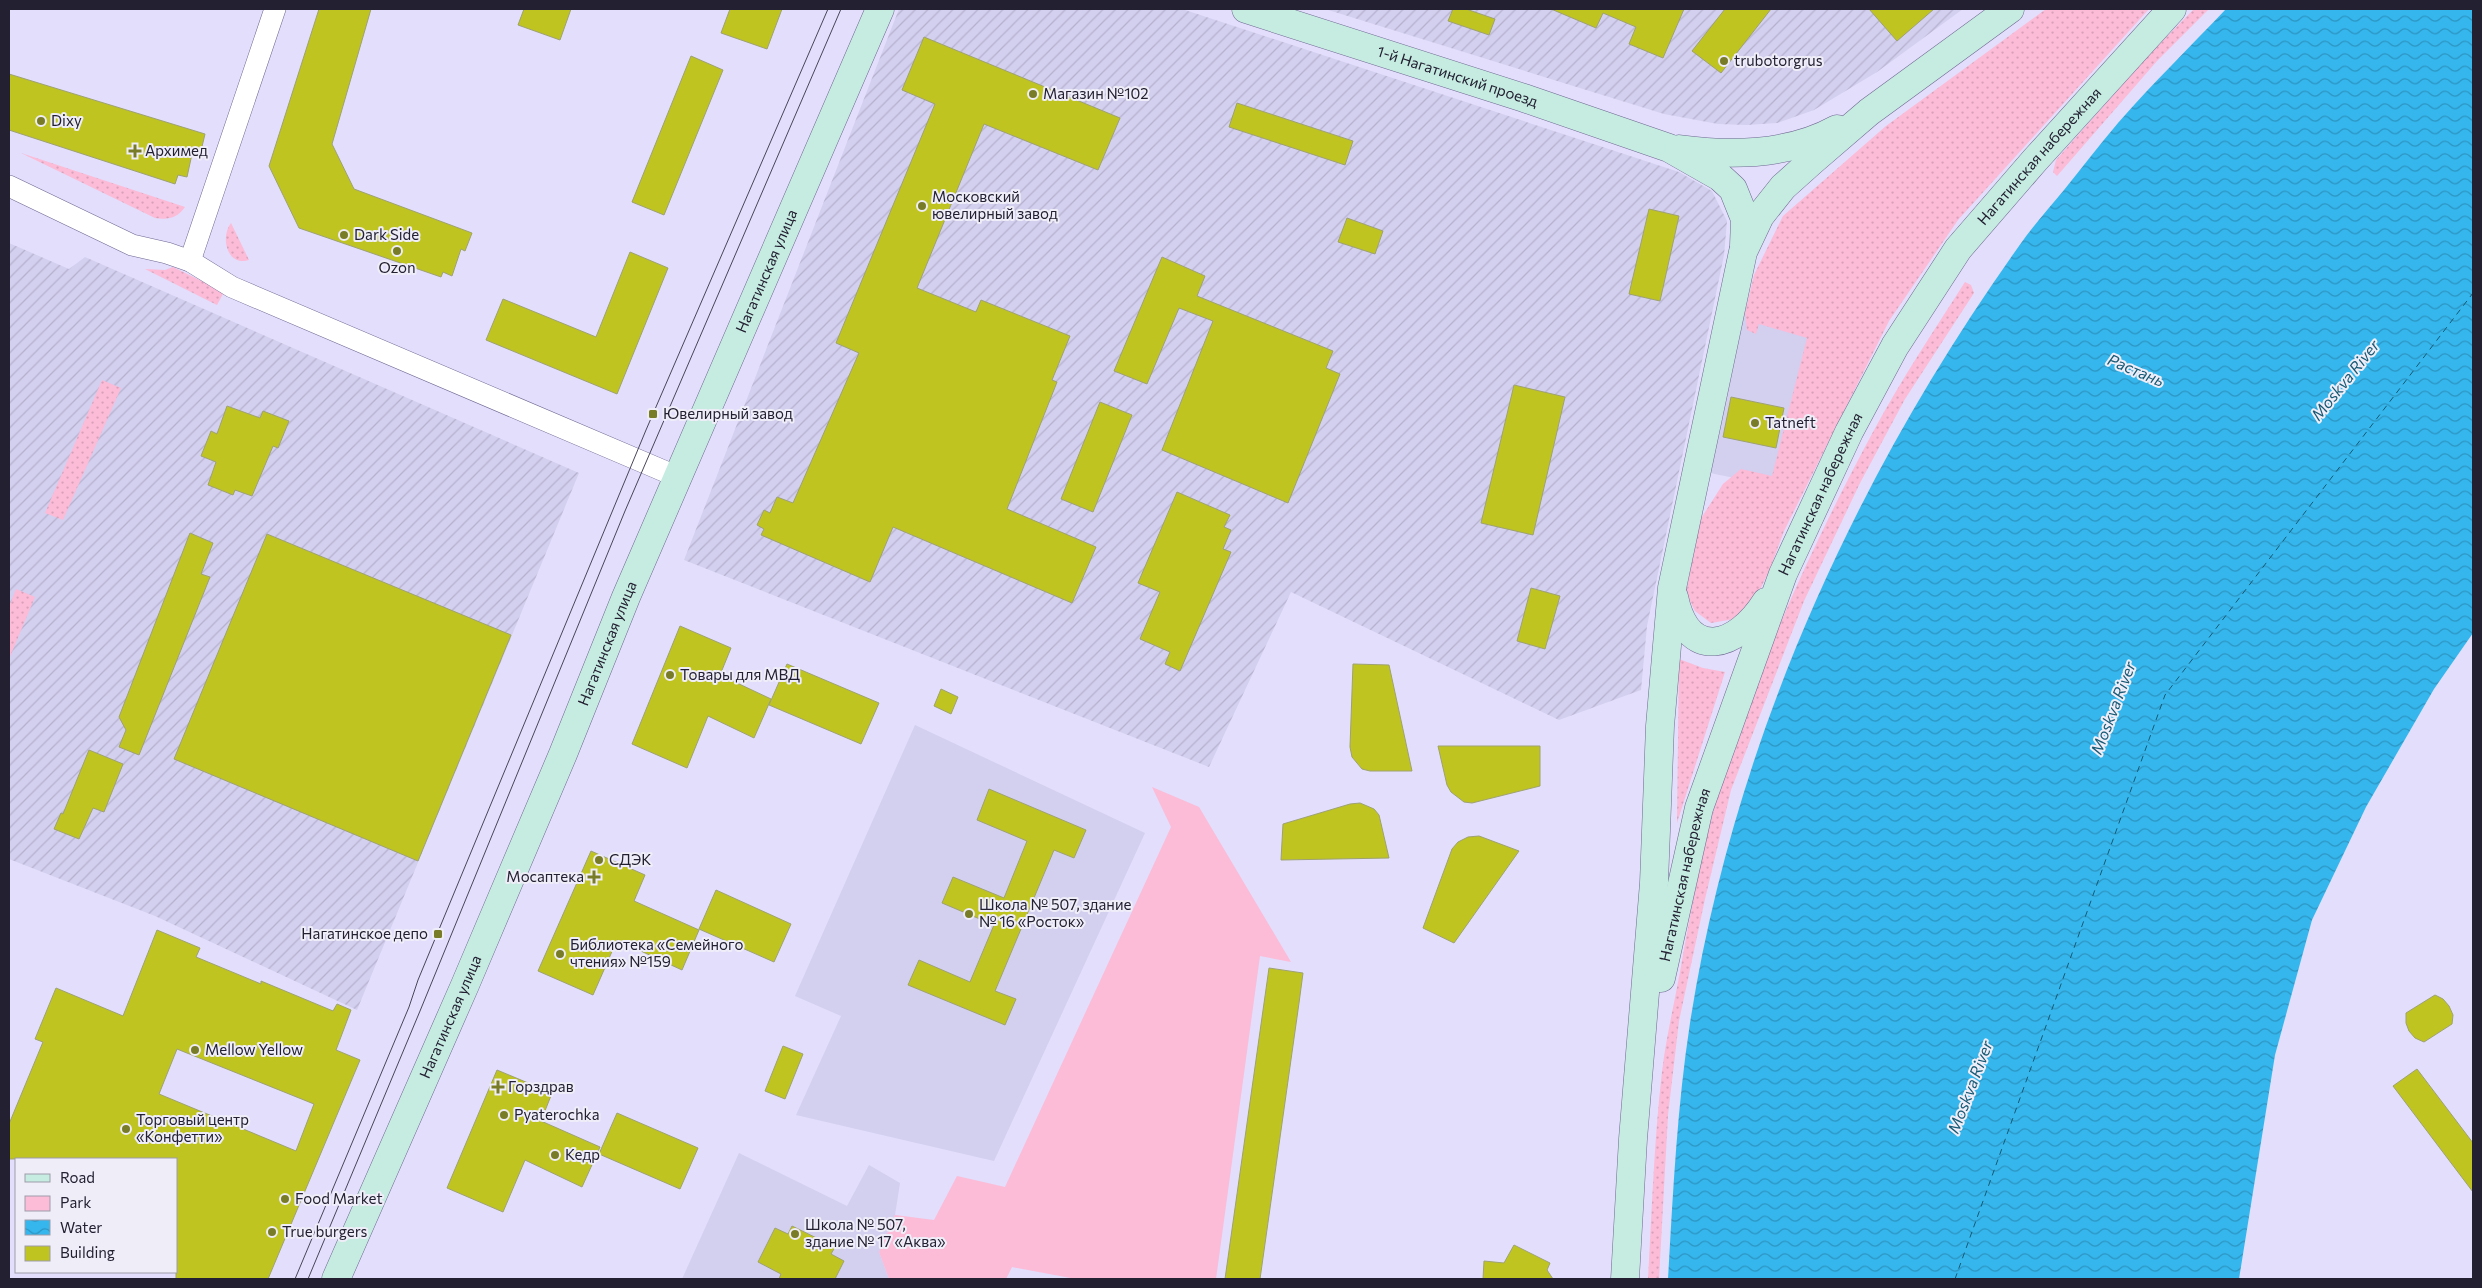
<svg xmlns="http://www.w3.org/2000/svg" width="2482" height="1288" font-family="Commissioner,sans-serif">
<defs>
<pattern id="industrial-furrows" width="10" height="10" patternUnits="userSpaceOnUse" patternTransform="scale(1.25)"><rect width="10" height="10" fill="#d3cfef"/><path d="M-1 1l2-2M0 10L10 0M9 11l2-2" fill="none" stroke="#b5b1cd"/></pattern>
<pattern id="grass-dots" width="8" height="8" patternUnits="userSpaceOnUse" patternTransform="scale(1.25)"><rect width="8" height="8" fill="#fcbbd7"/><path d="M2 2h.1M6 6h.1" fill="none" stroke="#d8a0b9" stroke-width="1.8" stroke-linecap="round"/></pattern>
<pattern id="water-waves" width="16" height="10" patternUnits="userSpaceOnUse" patternTransform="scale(1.25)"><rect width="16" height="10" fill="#35b7ee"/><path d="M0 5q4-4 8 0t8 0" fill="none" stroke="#2c94c1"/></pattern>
</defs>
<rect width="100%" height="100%" fill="#e2defb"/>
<!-- built -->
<g fill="#d3cfef">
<polygon points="1744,310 1814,325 1774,486 1710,473"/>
<polygon points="915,725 1145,833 994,1161 796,1115 841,1016 795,996"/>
<polygon points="739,1153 847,1206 869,1165 900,1183 895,1215 879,1252 889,1279 682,1279"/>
</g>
<!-- industrial -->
<g fill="url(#industrial-furrows)">
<polygon points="899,9 1182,9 1679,172 1712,191 1727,221 1724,255 1647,626 1641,690 1559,720 1291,592 1209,767 684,560"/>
<polygon points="1325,9 1963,9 1877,72 1814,110 1777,123 1746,125 1718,124 1664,114"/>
<polygon points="9,243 69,269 85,257 579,473 357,1010 155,916 9,859"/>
</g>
<!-- grass -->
<g fill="url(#grass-dots)">
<polygon points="2046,9 2149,9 1958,220 1889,321 1784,531 1770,569 1752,606 1734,619 1711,623 1695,611 1686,593 1700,520 1723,484 1741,469 1772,476 1807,338 1759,324 1756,334 1747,330 1745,313 1754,275 1783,216 1886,126"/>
<polygon points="2194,9 2209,9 2157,61 2057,176 2053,172 2056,160 2144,60"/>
<path d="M21 153 185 207C177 218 169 220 155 218Z"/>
<path d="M231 223 249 260C227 267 220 237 231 223Z"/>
<polygon points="173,267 224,292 217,305 145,269 165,270"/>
<path d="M1965 282 1971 285 1974 293 1905 399 1860 483 1804 601 1731 790 1705 899 1679 1021 1668 1115 1659 1279H1648C1652 1210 1654 1141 1662 1072 1666 1038 1674 1005 1680 972 1690 916 1700 860 1715 805 1753 675 1809 551 1873 432 1901 380 1933 332 1965 282Z"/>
<polygon points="102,380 121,388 63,520 45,513"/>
<polygon points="16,589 35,597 9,659 9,607"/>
<polygon points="1679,659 1703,668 1725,672 1677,823"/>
</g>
<!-- park -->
<polygon fill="#fcbbd7" points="1152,787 1199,807 1291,962 1260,956 1216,1279 1076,1279 1012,1267 1006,1279 889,1279 879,1252 895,1215 934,1220 957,1176 1005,1187 1171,827"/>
<!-- water -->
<path fill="url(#water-waves)" d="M2226 9H2473V633L2434 689 2366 807 2312 920 2275 1055 2239 1279H1668C1673 1193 1677 1108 1690 1023 1734 742 1855 476 2019 246 2033 226 2049 208 2064 190 2082 168 2099 145 2118 123 2152 84 2190 47 2226 9Z"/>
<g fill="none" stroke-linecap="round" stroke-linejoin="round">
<!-- ferry -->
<polyline stroke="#165975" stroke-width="1" stroke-dasharray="6 5" stroke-linecap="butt" points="1955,1279 2165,695 2473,293"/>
</g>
<!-- building -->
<g fill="#c0c420" stroke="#9ea272" fill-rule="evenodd">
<polygon points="319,9 371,9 332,144 354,189 472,233 465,251 461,249 452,276 443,272 441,277 299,228 269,166"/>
<polygon points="524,9 571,9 560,40 518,25"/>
<polygon points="730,9 782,9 767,49 721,33"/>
<polygon points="1453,9 1466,9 1495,19 1489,35 1448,21"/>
<polygon points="1551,9 1684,9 1663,58 1629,44 1636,27 1603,13 1596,28"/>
<polygon points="1725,9 1771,9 1721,73 1692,51"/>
<polygon points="1869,9 1934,9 1897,41"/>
<polygon points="924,37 1120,118 1098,170 984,124 917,288 976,312 981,300 1070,336 1052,380 1057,382 1007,509 1096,547 1072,603 893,527 870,582 761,535 764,529 757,525 764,510 770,513 777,497 793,503 859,353 836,343 935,104 902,90"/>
<polygon points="691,56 723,70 664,215 632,202"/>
<polygon points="9,74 205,134 200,155 192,154 187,177 178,175 175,184 9,130"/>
<polygon points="1237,103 1353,141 1345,165 1229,127"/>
<polygon points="1649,209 1679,216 1660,301 1629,294"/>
<polygon points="1347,218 1383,231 1375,254 1338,242"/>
<polygon points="630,252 668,268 617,394 486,340 503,299 596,337"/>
<polygon points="1162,257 1205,276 1197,296 1333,351 1326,368 1340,374 1288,503 1162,450 1213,321 1179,308 1147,384 1114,371"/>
<polygon points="1514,385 1565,397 1533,535 1481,523"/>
<polygon points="1731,397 1784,408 1776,448 1723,437"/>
<polygon points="1100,402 1132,415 1093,512 1061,499"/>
<polygon points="227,406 260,418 263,411 289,421 278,448 273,446 252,496 235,490 233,495 208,485 216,462 201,456 211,431 217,434"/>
<polygon points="1177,492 1230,515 1224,527 1231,530 1223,549 1231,552 1180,671 1165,664 1170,652 1140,639 1160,592 1138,583"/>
<polygon points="190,533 213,543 201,574 210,577 139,755 119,747 126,730 119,717"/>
<polygon points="267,534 511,635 418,861 174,759"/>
<polygon points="1531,588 1560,596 1545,649 1517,641"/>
<polygon points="680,626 731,648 720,675 771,699 754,738 708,716 687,768 632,744"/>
<polygon points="787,664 879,703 861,744 769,705"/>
<polygon points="1353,664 1389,665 1412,771 1370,771 1362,769 1352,757 1350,747"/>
<polygon points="941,689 958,697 951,714 934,706"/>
<polygon points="1438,746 1540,746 1540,786 1472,803 1464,802 1451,792 1447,785"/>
<polygon points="89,750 123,764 104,812 93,808 79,839 54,829 61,813 63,814"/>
<polygon points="989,789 1086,830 1074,858 1054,850 995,991 1016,999 1005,1025 908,985 919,960 970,982 994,925 942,903 953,877 1004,898 1027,841 977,820"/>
<polygon points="1360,803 1374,809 1379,815 1389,858 1281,860 1283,824 1350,804"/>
<polygon points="1479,836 1519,851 1454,943 1423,928 1452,849 1458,842 1468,837"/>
<polygon points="591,851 645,875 634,901 699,930 682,970 617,940 593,995 538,971"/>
<polygon points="716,890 791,924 774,962 699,929"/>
<path d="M157 930 200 948 196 957 261 984V981L333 1011 337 1004 351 1010 336 1050 360 1060 268 1279H176V1159H9V1124L43 1042 35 1039 56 988 123 1016ZM177 1049 314 1104 296 1151 159 1094Z"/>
<polygon points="1269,968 1303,973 1299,1003 1260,1279 1225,1279"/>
<polygon points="2435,995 2443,999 2449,1006 2453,1015 2452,1024 2424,1042 2415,1038 2409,1031 2406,1023 2406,1013"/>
<polygon points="783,1046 803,1054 785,1099 765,1091"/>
<polygon points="2417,1069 2473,1143 2473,1192 2393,1086"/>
<polygon points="497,1070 552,1093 541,1121 600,1147 582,1187 525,1160 503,1212 447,1188"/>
<polygon points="617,1113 698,1148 680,1189 599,1154"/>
<polygon points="792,1226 835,1247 831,1254 844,1261 835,1279 779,1279 781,1274 758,1262 775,1228 788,1234"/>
<polygon points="1514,1245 1550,1263 1547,1270 1553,1279 1483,1279 1484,1261 1504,1263"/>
</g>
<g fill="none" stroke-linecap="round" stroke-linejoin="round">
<!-- street casing -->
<g stroke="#6e6791" stroke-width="22">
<g id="street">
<polyline points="9,186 132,245 167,253 190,261 232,287 678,477"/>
<polyline points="190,261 275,9"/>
</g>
</g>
<!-- secondary casing -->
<g stroke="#6e6791" stroke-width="29">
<g id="secondary">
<path id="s1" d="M1246 9 1524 98 1669 148 1720 177 1733 189 1745 219 1744 246"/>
<path d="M1679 149C1731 156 1790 155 1837 129"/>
<path d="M1674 597C1688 663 1737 648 1766 602"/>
<path id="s2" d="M1661 978 1699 808 1783 574 1849 432 1895 346 1958 249 2035 160 2172 9"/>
<path id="s3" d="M336 1279 465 985 563 754 626 597 880 9"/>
<polyline points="1625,1279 1633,1139 1654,883 1660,726 1672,588 1743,252 1760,216 1783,187 1812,161 1869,112 2010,9"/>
</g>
</g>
<!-- street -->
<use href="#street" stroke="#fff" stroke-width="21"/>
<!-- secondary -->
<use href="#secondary" stroke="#c6ece1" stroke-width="28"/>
<!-- tram -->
<g stroke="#484559" stroke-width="1">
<polyline points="295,1279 409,1007 418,980 646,430 828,9"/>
<polyline points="308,1279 420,1011 625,511 841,9"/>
</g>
</g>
<!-- markers -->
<g fill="#797c26" stroke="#efeef8" stroke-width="2">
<circle cx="1724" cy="61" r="5"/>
<circle cx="1033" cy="94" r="5"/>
<circle cx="41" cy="121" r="5"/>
<path d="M132.5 143.5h5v5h5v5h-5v5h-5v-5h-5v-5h5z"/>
<circle cx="922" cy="206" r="5"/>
<circle cx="344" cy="235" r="5"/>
<circle cx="397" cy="251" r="5"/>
<rect x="648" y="409" width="10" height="10" rx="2.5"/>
<circle cx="1755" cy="423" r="5"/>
<circle cx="670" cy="675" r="5"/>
<circle cx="599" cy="860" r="5"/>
<path d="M591.5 869.5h5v5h5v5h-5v5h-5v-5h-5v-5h5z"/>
<circle cx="969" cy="914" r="5"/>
<rect x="433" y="929" width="10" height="10" rx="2.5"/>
<circle cx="560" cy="954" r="5"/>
<circle cx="195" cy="1050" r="5"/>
<path d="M495.5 1079.5h5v5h5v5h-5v5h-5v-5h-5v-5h5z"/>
<circle cx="504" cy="1115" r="5"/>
<circle cx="126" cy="1129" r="5"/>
<circle cx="555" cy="1155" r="5"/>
<circle cx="285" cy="1199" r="5"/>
<circle cx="272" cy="1232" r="5"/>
<circle cx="795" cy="1234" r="5"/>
</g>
<g text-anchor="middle" stroke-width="4" stroke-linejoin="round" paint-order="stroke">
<!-- poi labels -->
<g font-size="15" fill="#232032" stroke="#efeef8" text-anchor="start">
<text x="1734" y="66">trubotorgrus</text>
<text x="1043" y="99">Магазин №102</text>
<text x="51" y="126">Dixy</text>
<text x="145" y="156">Архимед</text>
<text x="932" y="202">Московский<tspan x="932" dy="17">ювелирный завод</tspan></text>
<text x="354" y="240">Dark Side</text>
<text x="397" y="273" text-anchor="middle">Ozon</text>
<text x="663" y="419">Ювелирный завод</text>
<text x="1765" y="428">Tatneft</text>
<text x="680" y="680">Товары для МВД</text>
<text x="609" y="865">СДЭК</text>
<text x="584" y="882" text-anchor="end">Мосаптека</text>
<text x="979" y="910">Школа № 507, здание<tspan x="979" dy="17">№ 16 «Росток»</tspan></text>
<text x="428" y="939" text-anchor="end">Нагатинское депо</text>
<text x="570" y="950">Библиотека «Семейного<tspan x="570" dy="17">чтения» №159</tspan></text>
<text x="205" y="1055">Mellow Yellow</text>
<text x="508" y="1092">Горздрав</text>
<text x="514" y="1120">Pyaterochka</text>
<text x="136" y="1125">Торговый центр<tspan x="136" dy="17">«Конфетти»</tspan></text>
<text x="565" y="1160">Кедр</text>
<text x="295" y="1204">Food Market</text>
<text x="805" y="1230">Школа № 507,<tspan x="805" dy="17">здание № 17 «Аква»</tspan></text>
<text x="282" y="1237">True burgers</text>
</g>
<!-- street labels -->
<g font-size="15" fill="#232032" stroke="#efeef8">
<text dy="5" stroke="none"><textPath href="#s1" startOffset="222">1-й Нагатинский проезд</textPath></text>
<text dy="5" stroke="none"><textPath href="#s2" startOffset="916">Нагатинская набережная</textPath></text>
<text dy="5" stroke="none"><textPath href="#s3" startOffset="1096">Нагатинская улица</textPath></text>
<text dy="5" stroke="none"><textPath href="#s2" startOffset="511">Нагатинская набережная</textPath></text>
<text dy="5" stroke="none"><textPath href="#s3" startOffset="691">Нагатинская улица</textPath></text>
<text dy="5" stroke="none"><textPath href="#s2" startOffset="106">Нагатинская набережная</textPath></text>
<text dy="5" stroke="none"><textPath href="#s3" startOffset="286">Нагатинская улица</textPath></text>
</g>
<!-- water labels -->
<g font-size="16" font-style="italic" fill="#165975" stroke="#efeef8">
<text transform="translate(2136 370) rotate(23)" y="6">Растань</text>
<text transform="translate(2345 380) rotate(-51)" y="6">Moskva River</text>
<text transform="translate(2113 708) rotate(-69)" y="6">Moskva River</text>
<text transform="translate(1970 1087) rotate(-69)" y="6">Moskva River</text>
</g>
</g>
<!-- border -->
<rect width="2482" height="1288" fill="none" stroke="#232032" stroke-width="20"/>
<!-- legend -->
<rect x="15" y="1158" width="162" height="115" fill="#efeef8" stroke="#9d9ca9"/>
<rect x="25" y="1174" width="25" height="8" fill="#c6ece1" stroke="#9d9ca9"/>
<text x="60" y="1183" font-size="15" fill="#232032">Road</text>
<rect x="25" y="1196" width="25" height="15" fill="#fcbbd7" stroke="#9d9ca9"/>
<text x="60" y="1208" font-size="15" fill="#232032">Park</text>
<rect x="25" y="1220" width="25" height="15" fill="url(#water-waves)" stroke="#9d9ca9"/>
<text x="60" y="1233" font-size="15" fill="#232032">Water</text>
<rect x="25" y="1246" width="25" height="15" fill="#c0c420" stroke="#9d9ca9"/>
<text x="60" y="1258" font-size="15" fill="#232032">Building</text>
</svg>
